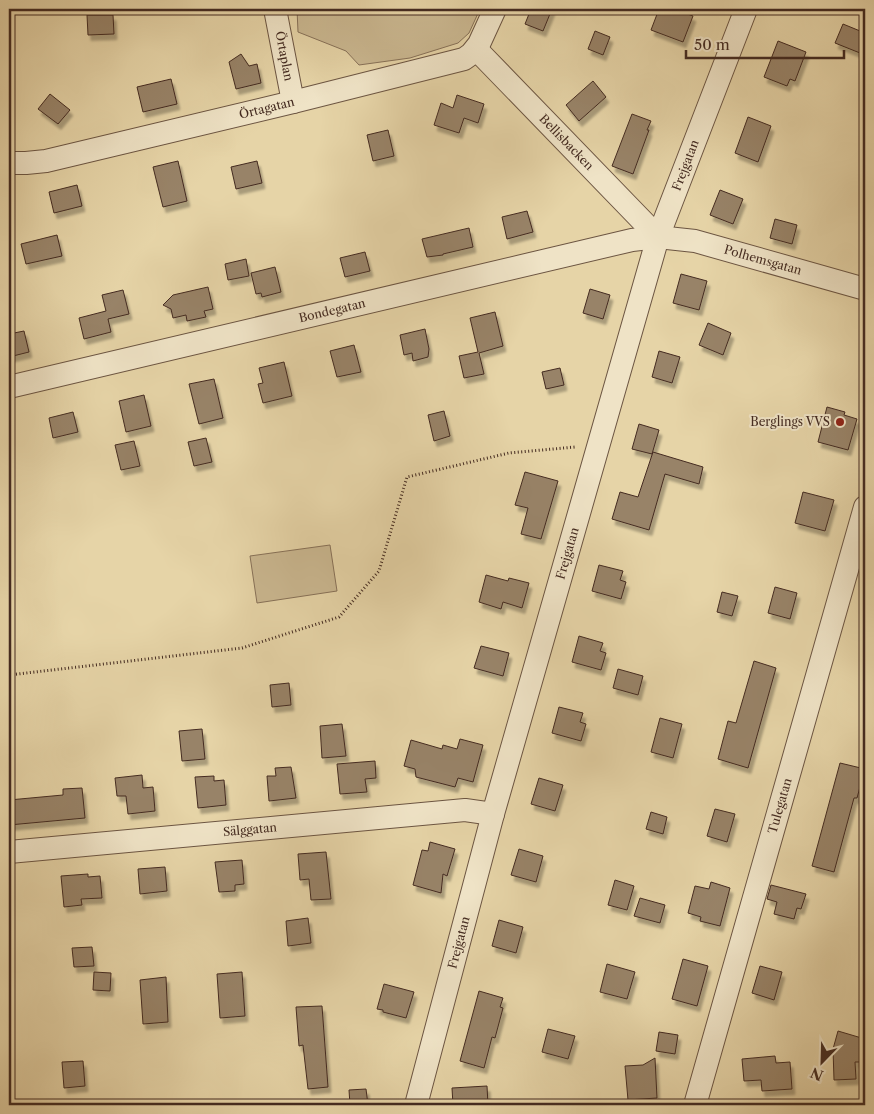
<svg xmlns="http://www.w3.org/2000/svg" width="874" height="1114" font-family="'Libre Caslon Text',serif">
<defs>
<filter id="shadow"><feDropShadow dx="3" dy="5.5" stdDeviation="1" flood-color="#0004"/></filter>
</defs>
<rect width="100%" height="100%" fill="#e6d4a7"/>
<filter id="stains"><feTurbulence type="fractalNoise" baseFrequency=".004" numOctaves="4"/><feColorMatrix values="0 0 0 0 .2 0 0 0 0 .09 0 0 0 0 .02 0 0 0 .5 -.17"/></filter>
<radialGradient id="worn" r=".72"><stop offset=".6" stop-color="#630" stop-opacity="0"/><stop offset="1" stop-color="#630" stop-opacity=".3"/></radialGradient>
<!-- green -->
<g fill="#cab790" stroke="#877158">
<polygon points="297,9 480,9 469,33 458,43 410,58 359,65 346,51 298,32"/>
<polygon points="330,545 337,591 257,603 250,556"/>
</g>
<!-- building -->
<g fill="#988367" stroke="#442b21" filter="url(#shadow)">
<polygon points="531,9 552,9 543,31 525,24"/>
<polygon points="659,9 674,9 693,16 683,42 651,30"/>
<polygon points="87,15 113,15 114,34 88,35"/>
<polygon points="843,24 865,33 865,55 835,43"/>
<polygon points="595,31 610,37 603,55 588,49"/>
<polygon points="778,41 806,52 795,81 790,79 787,86 764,77"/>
<polygon points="241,54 249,66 257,64 261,83 236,89 229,62"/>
<polygon points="171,79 177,104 143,112 137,87"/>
<polygon points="593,81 606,97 579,121 566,105"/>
<polygon points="50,94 70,110 58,124 38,109"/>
<polygon points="457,95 484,104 478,123 464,118 459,133 434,125 441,103 453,108"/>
<polygon points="632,114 651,121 647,130 649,130 633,174 612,166"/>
<polygon points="748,117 771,126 758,162 735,153"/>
<polygon points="388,130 394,156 373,161 367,135"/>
<polygon points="178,161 187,201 163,207 153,167"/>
<polygon points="257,161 262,183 236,189 231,167"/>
<polygon points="77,185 82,206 54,213 49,192"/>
<polygon points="720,190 743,199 733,224 710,215"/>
<polygon points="527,211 533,232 507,239 502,217"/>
<polygon points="775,219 797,225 792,244 770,238"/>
<polygon points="469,228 473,247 443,254 443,255 427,257 422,239"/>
<polygon points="57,235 62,256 26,264 21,244"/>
<polygon points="365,252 370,271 345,277 340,258"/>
<polygon points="246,259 249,276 228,280 225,264"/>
<polygon points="275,267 281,292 262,297 261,293 256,294 251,273"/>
<polygon points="681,274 707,281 699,310 673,303"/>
<polygon points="208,287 213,309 204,311 206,317 187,321 186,315 173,318 171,309 163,305 173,295"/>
<polygon points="590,289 610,295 603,319 583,313"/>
<polygon points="123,290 129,314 108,319 111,332 84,339 79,318 106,311 102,295"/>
<polygon points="495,312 503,346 479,353 484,374 464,378 459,356 478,352 470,318"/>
<polygon points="708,323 731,333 723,355 699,345"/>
<polygon points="425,329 429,349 428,357 413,361 412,353 404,355 400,335"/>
<polygon points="24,331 29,352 9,357 9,334"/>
<polygon points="354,345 361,372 337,377 330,351"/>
<polygon points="659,351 680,357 672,383 652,377"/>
<polygon points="284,362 292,396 263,403 258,384 263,383 259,368"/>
<polygon points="560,368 564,385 546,389 542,372"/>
<polygon points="214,379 223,418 199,424 189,384"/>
<polygon points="144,395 151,426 126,432 119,401"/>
<polygon points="827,407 845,412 844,415 857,419 848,450 818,442"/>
<polygon points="444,411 450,436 434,441 428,415"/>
<polygon points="73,412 78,432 53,438 49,418"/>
<polygon points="639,424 659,430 652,454 632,449"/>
<polygon points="206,438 212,462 194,466 188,442"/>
<polygon points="134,441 140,466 121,470 115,445"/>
<polygon points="653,452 703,467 699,484 665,474 649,530 612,519 620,492 638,497"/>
<polygon points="525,472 558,481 541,539 521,534 528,508 515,505"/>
<polygon points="803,492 834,500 825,531 795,523"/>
<polygon points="599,565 623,571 620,580 626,582 621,599 592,591"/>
<polygon points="486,575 508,581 509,578 529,583 522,608 503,602 501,609 479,602"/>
<polygon points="775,587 797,593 790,619 768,613"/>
<polygon points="722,592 738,596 732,616 717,612"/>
<polygon points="579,636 603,643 600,651 606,653 601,670 572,662"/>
<polygon points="481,646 509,653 503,676 474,668"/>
<polygon points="754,661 776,668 748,768 718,759 728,721 736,723"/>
<polygon points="618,669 643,676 638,695 613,688"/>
<polygon points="289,683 291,705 272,707 270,685"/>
<polygon points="559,707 583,713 580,722 586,724 581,741 552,733"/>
<polygon points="660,718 682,724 673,758 651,752"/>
<polygon points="342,724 346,756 322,758 320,726"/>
<polygon points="202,729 205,759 182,761 179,731"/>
<polygon points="460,739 483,745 473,782 458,778 455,787 416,777 415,769 404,766 411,740 442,749 443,745 457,749"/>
<polygon points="375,761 376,778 365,779 367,792 340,794 337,764"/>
<polygon points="840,763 865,769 857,798 854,798 834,872 812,866"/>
<polygon points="291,767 296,798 269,801 267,776 276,776 275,768"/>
<polygon points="142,775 143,788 153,787 155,811 128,814 126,796 117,796 115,778"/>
<polygon points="214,776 214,781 224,780 226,805 198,808 195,777"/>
<polygon points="539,778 563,785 555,811 531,804"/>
<polygon points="82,788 85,818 9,825 9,800 63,795 63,789"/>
<polygon points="715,809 735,814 727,842 707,836"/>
<polygon points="651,812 667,817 663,834 646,829"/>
<polygon points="430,842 455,849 447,876 443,874 441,893 413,885 422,850 428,851"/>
<polygon points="519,849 543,856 536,882 511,875"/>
<polygon points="326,852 331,899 311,900 309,879 300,880 298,854"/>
<polygon points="242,860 244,884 235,885 235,891 219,892 215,862"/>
<polygon points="165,867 167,891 140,894 138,869"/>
<polygon points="88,874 88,877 100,876 102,898 81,899 82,905 64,907 61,876"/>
<polygon points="615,880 634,886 627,910 608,905"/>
<polygon points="711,882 730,888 720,926 700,921 701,917 688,913 695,886 709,889"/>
<polygon points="771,885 806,894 801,909 797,908 794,919 774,914 777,902 767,899"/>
<polygon points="640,898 665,905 660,923 634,916"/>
<polygon points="308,918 311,943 288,946 286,921"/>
<polygon points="499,920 523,927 516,953 492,946"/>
<polygon points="92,947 94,966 74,967 72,948"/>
<polygon points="683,959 708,966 697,1006 672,999"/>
<polygon points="607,964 635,972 627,999 600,992"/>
<polygon points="760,966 782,972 774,1000 752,993"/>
<polygon points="94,972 111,973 110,991 93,990"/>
<polygon points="242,972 245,1016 220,1018 217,974"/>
<polygon points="166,977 168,1022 143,1024 140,980"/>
<polygon points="384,984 414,992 406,1018 383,1012 383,1010 377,1009"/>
<polygon points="479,991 503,998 500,1007 503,1008 495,1038 492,1037 484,1068 460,1061"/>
<polygon points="322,1006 328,1087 308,1089 303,1045 299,1046 296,1007"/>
<polygon points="548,1029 575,1036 568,1059 542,1052"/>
<polygon points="838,1031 865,1039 865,1062 855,1062 856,1079 834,1080 833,1049"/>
<polygon points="659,1032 678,1035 675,1054 656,1051"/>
<polygon points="775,1056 776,1063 790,1062 792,1089 762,1091 761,1080 744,1081 742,1059"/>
<polygon points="655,1058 657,1098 628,1100 625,1066 643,1065"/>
<polygon points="83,1061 85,1086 64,1088 62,1062"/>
<polygon points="487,1086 488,1105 453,1105 452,1088"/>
<polygon points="366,1089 368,1105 350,1105 349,1090"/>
</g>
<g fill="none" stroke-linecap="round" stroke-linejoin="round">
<!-- street casing -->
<g stroke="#6c5542" stroke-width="24">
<g id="street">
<path id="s1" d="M275 9 293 102"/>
<path id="s2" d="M476 49 658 237"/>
<path id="s3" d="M9 163H26L46 161 293 102 464 59 471 54 479 44 495 9"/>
<path id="s4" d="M9 387 632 240 658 237 695 241 865 289"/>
<path id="s5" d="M9 852 465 810 493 814"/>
<path id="s6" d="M416 1105 493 814 658 237 746 9"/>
<path id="s7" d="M695 1105 865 507"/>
</g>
</g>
<!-- path -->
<polyline stroke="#442b21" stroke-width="3" stroke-dasharray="1 2.5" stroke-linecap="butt" points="9,675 242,648 339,617 379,571 407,477 509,453 575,447"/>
<!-- street -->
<use href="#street" stroke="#efe3c6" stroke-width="22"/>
</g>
<!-- markers -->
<circle fill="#8f2418" stroke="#efe3c6" stroke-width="2" cx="840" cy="422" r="5"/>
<g text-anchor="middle" stroke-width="4" stroke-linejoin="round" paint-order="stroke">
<!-- street labels -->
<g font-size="12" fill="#442b21" stroke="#efe3c6">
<text dy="4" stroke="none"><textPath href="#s1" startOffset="48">Örtaplan</textPath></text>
<text dy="4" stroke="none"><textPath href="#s3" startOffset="264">Örtagatan</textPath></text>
<text dy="4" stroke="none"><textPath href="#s2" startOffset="130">Bellisbacken</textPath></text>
<text dy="4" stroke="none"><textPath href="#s6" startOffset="978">Frejgatan</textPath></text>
<text dy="4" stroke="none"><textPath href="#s4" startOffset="774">Polhemsgatan</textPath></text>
<text dy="4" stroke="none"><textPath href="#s4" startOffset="332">Bondegatan</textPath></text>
<text dy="4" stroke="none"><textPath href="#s6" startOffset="572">Frejgatan</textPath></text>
<text dy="4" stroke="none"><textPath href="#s7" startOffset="311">Tulegatan</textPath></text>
<text dy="4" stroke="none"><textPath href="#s5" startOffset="242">Sälggatan</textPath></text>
<text dy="4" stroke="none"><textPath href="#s6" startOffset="168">Frejgatan</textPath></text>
</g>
<!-- poi labels -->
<g font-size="12" fill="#442b21" stroke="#efe3c6" text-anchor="end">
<text x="830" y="426">Berglings VVS</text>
</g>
</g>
<!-- margin -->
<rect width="874" height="1114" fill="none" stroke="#e6d4a7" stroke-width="30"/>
<rect x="10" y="10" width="854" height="1094" fill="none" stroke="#442b21" stroke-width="2.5"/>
<rect x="15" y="15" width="844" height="1084" fill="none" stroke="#442b21"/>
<!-- north arrow -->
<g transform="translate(822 1062) rotate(203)" stroke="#efe3c6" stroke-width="4" paint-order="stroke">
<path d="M0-4L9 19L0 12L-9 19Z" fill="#442b21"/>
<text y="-8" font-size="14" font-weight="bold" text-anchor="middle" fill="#442b21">N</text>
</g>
<!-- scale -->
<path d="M686 50v8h158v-8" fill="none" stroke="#442b21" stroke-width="2.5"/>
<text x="694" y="50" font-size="15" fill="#442b21" stroke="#efe3c6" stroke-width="4" paint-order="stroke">50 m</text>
<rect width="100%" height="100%" filter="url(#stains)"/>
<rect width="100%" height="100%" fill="url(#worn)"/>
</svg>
